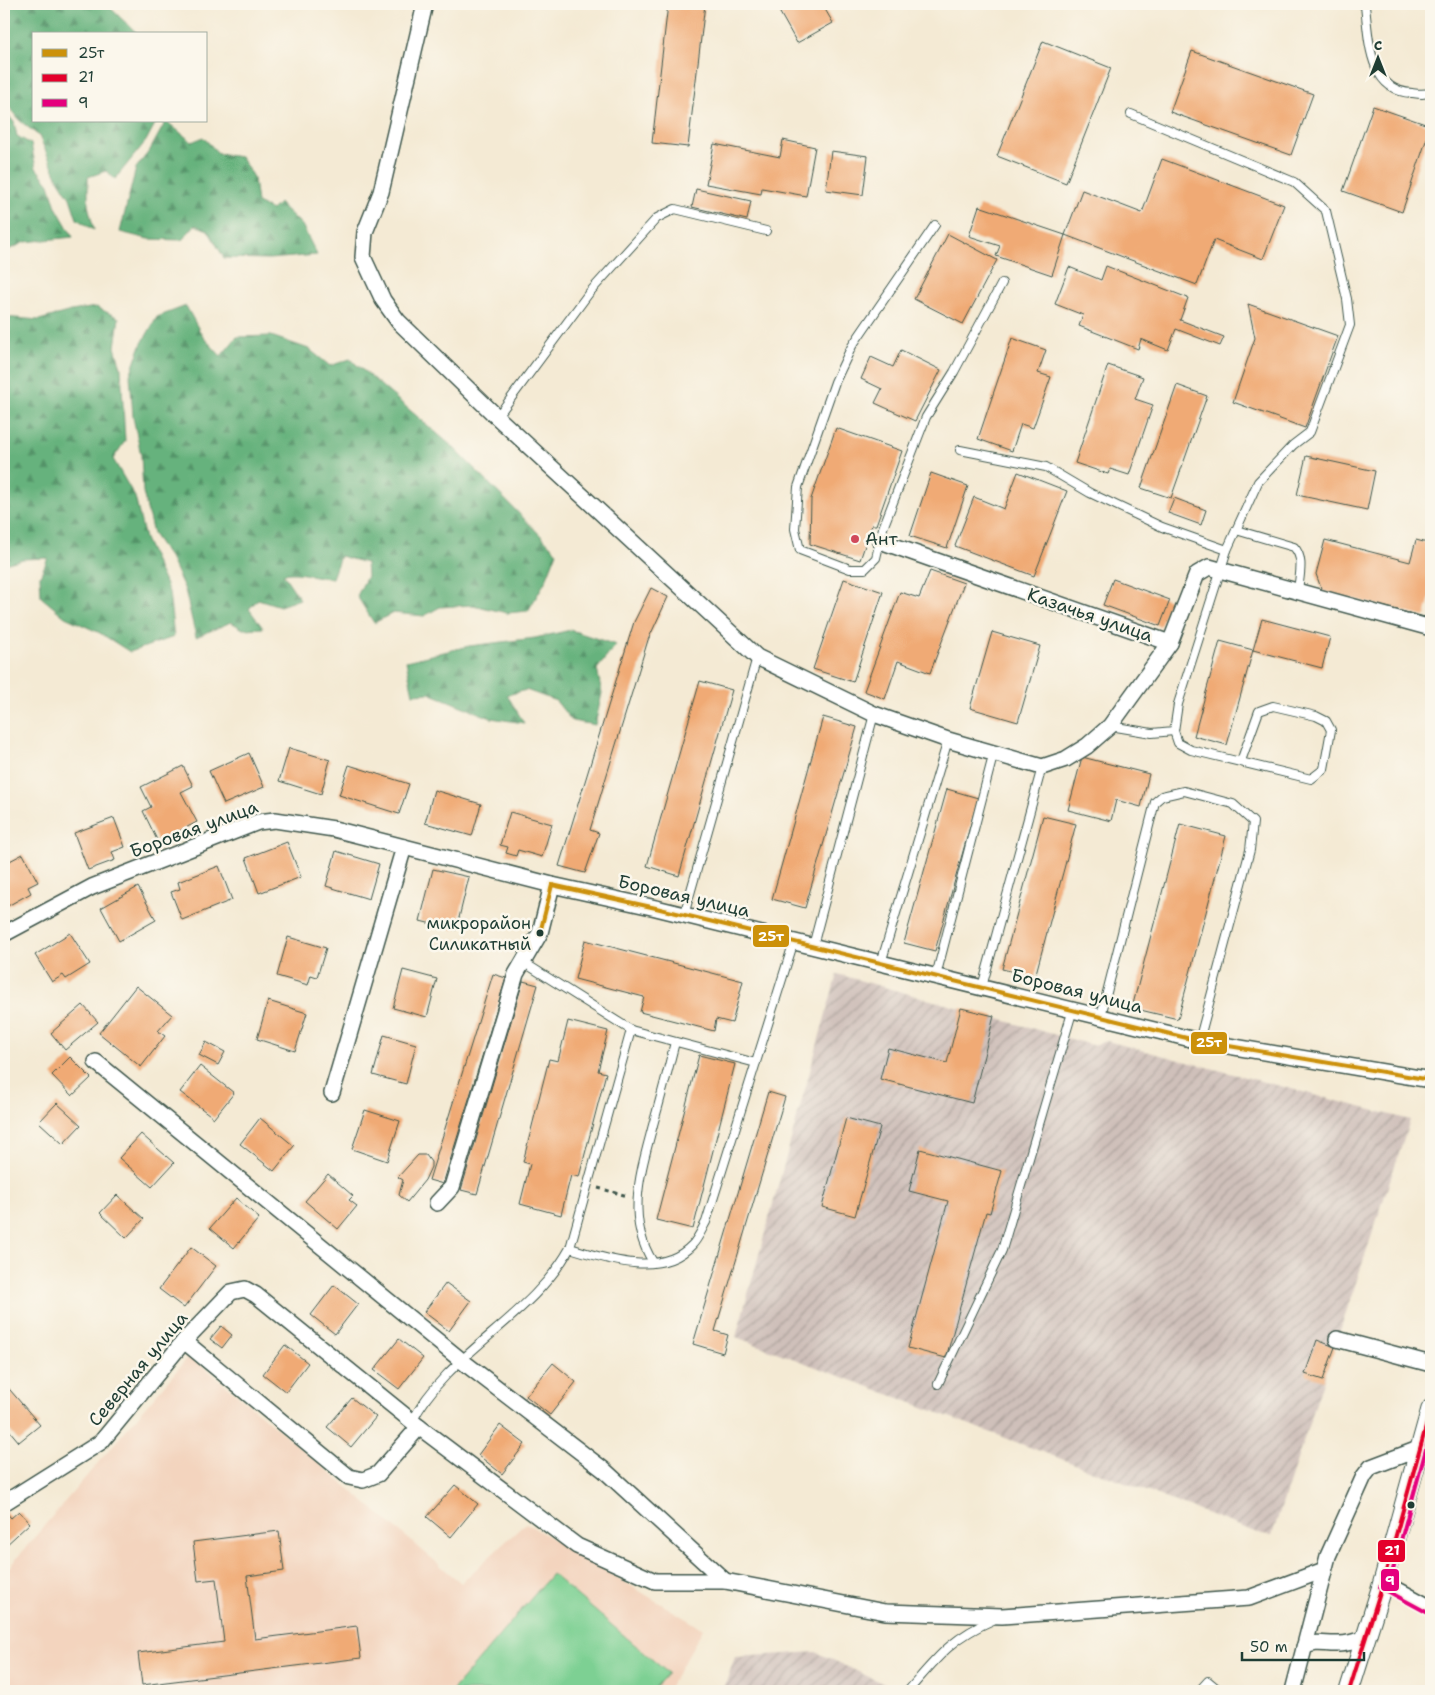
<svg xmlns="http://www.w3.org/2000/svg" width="1435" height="1695" font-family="'Shantell Sans',sans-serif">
<defs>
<pattern id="industrial-furrows" width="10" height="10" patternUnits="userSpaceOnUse" patternTransform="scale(1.25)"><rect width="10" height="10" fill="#cfc0ba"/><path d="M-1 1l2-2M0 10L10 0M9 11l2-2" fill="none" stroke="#a79d98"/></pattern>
<pattern id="forest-firs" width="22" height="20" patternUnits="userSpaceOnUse" patternTransform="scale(1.25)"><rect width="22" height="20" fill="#66b27d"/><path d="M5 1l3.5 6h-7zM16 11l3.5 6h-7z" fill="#539267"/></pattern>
</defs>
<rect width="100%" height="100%" fill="#fbf7ec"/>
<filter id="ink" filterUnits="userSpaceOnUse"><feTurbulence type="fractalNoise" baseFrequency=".02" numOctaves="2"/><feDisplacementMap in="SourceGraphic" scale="10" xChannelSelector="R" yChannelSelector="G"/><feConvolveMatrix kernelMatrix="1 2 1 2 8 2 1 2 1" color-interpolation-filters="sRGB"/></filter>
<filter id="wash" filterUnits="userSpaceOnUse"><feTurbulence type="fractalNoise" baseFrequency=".0096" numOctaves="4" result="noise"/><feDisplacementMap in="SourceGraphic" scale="20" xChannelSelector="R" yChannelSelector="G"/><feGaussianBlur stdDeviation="1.12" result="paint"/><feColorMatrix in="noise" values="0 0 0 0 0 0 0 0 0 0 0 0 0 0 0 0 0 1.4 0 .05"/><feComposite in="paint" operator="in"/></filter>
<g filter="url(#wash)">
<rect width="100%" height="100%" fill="#f4ead4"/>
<!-- built -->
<polygon fill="#f3d4be" points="190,1355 461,1583 526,1523 703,1629 667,1691 4,1691 4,1573"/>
<!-- industrial -->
<g fill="url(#industrial-furrows)">
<polygon points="837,974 1092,1045 1107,1041 1410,1120 1272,1535 1261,1534 736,1337"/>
<polygon points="816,1652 899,1691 723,1691 735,1657"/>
</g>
<!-- grass -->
<polygon fill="#7dd093" stroke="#4e8664" points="552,1574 668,1673 652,1691 452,1691"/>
<!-- forest -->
<g fill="url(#forest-firs)" stroke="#427858">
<polygon points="4,4 106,4 138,34 34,34 34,121 153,121 155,124 146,141 115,179 106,171 88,177 88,205 94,230 77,219 70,198 59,181 39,136 19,120 4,100"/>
<polygon points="4,111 14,122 17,136 31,144 36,168 49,184 56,207 73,237 25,242 4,252"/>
<polygon points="166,121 192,142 203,137 219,154 241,157 254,179 257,203 272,210 279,203 302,225 317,255 269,259 224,258 208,230 195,225 182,240 148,239 120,232 136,168 150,150"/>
<path d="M186 306 203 337 221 356 237 337 271 336 309 349 330 366 350 359 453 447 557 552 546 580 528 611 507 613 473 605 440 607 424 616 393 613 374 623 357 596 367 576 366 563 340 556 332 578C315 578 299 570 283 574L300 599 280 606 258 599 249 609 263 628 243 629 231 622 196 637 185 590 171 560 153 534 143 492 141 455 133 417 130 375 141 345 157 317Z"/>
<polygon points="96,307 119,318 115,347 121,368 125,441 113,459 135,497 145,539 169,592 174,637 130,652 100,633 65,617 41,597 40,576 48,558 23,559 4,564 4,317 39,320 71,311"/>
<polygon points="571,630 616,645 597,669 602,693 595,725 572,721 556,701 526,690 507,695 524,723 491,718 429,693 413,694 406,661 469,646 535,638"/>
</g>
<g id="blocks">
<!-- building -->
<g fill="#f0aa74">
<polygon points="668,4 705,4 688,147 652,143"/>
<polygon points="775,4 822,4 833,23 797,43"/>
<polygon points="1043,41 1111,68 1066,183 997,156"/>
<polygon points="1192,51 1313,94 1291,155 1170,112"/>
<polygon points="1373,106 1431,126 1402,212 1343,191"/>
<polygon points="783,140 815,147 806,196 762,188 761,194 706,184 714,144 780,157"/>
<polygon points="831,151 868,156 863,195 826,190"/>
<polygon points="1162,159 1284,205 1263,259 1214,240 1197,285 1065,235 1082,190 1142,213"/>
<polygon points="696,189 751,201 747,220 692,207"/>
<polygon points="979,206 1065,235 1052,275 996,256 1000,246 969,236"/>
<polygon points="948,234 997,260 963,324 914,299"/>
<polygon points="1106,266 1188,298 1180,320 1224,337 1220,346 1176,329 1168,350 1141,339 1138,349 1079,326 1083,315 1055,304 1069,267 1101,280"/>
<polygon points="1248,304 1338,336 1305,428 1233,402 1255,338"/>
<polygon points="1012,338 1046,350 1038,373 1051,377 1033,428 1021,424 1012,451 978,439"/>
<polygon points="901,350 941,370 915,421 875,403 882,389 861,379 871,357 893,367"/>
<polygon points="1108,365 1143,377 1135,399 1153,405 1129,475 1110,469 1108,474 1075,463"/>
<polygon points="1177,385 1207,396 1171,498 1141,488"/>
<polygon points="836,428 902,451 876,525 872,525 860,560 810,544 811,499"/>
<polygon points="1306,456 1375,471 1367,510 1297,495"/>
<polygon points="1018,472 1067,491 1034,576 955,546 974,497 1004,509"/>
<polygon points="931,473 968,486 947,548 910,536"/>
<polygon points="1174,498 1206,510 1201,525 1168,513"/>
<polygon points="1325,540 1410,562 1416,540 1431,544 1431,592 1425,617 1322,591 1316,574"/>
<polygon points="930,571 964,583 930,673 898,661 885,699 864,691 900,592 919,598"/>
<polygon points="844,579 883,592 853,682 813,669"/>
<polygon points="1113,579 1170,600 1160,626 1103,605"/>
<polygon points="651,588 668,597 648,640 590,830 599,833 585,873 559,866 634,622"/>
<polygon points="1262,619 1330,637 1322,668 1253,650"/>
<polygon points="992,632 1040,646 1018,722 970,708"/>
<polygon points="1220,641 1253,650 1227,745 1194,736"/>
<polygon points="700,681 732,690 679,876 647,866"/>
<polygon points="823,717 857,727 805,908 772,899"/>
<polygon points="289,748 330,760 321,794 279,781"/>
<polygon points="249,753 264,787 224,804 209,771"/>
<polygon points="1082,757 1149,774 1141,807 1116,800 1111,821 1068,810"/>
<polygon points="349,765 409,784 399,814 339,795"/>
<polygon points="183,766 193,786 181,792 197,822 158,842 143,811 151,807 141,787"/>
<polygon points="947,789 978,798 935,951 904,943"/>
<polygon points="434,790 481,804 472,836 425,823"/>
<polygon points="510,812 552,824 542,857 518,850 516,856 506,853 508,847 500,845"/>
<polygon points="1043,816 1076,824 1035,977 1002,969"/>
<polygon points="114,818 125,847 112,852 115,860 88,870 74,833"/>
<polygon points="1180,824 1226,836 1178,1019 1132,1008"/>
<polygon points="287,842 301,877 259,893 246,858"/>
<polygon points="336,851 379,864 369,899 326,886"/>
<polygon points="23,854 38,882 28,887 31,893 4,908 4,864"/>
<polygon points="219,866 232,900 182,920 171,892 180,889 178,882"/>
<polygon points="433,869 469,877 456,930 420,921"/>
<polygon points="138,887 156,920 119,941 101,908"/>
<polygon points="70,933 90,964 66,979 63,975 52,982 35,955"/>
<polygon points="288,937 326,948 317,977 311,975 308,985 277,976"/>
<polygon points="585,940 743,981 732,1023 716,1019 714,1031 640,1012 644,997 575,979"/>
<polygon points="403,970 437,979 427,1017 393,1008"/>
<polygon points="493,974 506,978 443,1184 429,1180"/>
<polygon points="523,981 538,985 477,1194 461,1190"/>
<polygon points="136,986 172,1015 158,1031 165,1036 141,1067 99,1033"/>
<polygon points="268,1001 307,1013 295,1051 257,1039"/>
<polygon points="83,1005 98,1022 65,1050 51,1033"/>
<polygon points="961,1008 994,1016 972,1103 880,1079 888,1048 947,1063"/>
<polygon points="568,1021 608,1031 598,1071 606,1073 579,1177 571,1175 561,1215 520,1204 530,1164 523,1162 549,1059 558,1061"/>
<polygon points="384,1035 416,1044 406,1084 373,1075"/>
<polygon points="206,1042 225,1052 218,1065 199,1055"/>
<polygon points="699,1055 735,1064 693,1229 656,1220"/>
<polygon points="70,1057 91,1078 72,1096 52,1075"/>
<polygon points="200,1066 234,1093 214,1118 180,1092"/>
<polygon points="768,1092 785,1097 715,1331 728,1335 723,1353 693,1344"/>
<polygon points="57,1103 81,1125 63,1144 39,1122"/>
<polygon points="365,1110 400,1121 387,1161 352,1149"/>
<polygon points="260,1118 294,1146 274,1171 240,1144"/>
<polygon points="846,1118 880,1127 855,1216 822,1207"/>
<polygon points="141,1134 174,1163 152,1187 119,1158"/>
<polygon points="920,1149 1002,1171 990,1213 986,1212 946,1358 908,1348 948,1201 909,1191"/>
<polygon points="418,1155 426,1155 431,1162 431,1167 425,1180 407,1202 399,1195 403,1180 398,1177"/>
<polygon points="328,1174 353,1196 349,1200 357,1206 338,1229 305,1201"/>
<polygon points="117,1195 144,1219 126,1238 100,1213"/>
<polygon points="236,1198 259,1218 234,1248 210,1228"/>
<polygon points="191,1247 216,1266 184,1308 159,1289"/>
<polygon points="446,1283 471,1301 449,1331 424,1312"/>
<polygon points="334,1285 358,1304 335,1334 311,1315"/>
<polygon points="221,1326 232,1335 222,1348 210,1339"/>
<polygon points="399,1339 423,1358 399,1389 374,1370"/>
<polygon points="1317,1340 1335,1347 1323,1380 1305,1374"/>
<polygon points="285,1345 308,1363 286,1392 263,1374"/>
<polygon points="553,1363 576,1382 550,1415 526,1396"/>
<polygon points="4,1383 40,1425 19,1442 4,1424"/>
<polygon points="352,1398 376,1417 351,1447 327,1427"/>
<polygon points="500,1425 525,1444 502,1474 478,1455"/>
<polygon points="455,1485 478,1504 451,1537 427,1517"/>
<polygon points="5,1511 11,1518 19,1511 30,1523 4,1547"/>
<polygon points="279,1531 284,1571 247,1576 255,1639 357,1626 361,1658 142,1685 138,1653 224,1642 216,1579 198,1581 193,1542"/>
</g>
</g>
</g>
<g filter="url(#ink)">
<use href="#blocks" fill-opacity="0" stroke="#3f574c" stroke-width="1"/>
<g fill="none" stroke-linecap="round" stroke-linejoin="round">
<!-- service casing -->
<g stroke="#3f574c" stroke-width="10">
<g id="service">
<path d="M1362 4 1365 6C1369 38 1368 91 1412 93 1419 94 1425 95 1431 92"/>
<polyline points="1131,114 1294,182 1326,211 1347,299 1350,325 1310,432 1293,445 1258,482 1227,550 1178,704 1174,731 1178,743 1191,750 1311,779 1324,769 1331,730 1326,721 1316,716 1273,706 1259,711 1241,761"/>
<polyline points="935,225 852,346 835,382 798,487 795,529 800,550 850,569 865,569 876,558 883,528 926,417 954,372 1002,283"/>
<polyline points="497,417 589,293 657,218 675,209 766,231"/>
<polyline points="960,450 1046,467 1090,493 1162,527 1227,550"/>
<path d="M1236 530 1294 547C1305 559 1299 576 1298 592"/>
<polyline points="1110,726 1152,733 1174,731"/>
<polyline points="684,915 757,657"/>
<polyline points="813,946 874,714"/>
<polyline points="523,962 631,1030"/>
<polyline points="881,963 948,740"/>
<polyline points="936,976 994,752"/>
<polyline points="982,987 1042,767"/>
<polyline points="1101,1016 1155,802 1162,796 1184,791 1233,804 1253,822 1250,850 1199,1041"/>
<path d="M756 1063 631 1030 570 1248C606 1259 661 1278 692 1245 698 1239 702 1229 706 1222L794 941"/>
<path d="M653 1262C625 1218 641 1171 653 1125 661 1097 668 1070 675 1042"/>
<polyline points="938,1384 1002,1250 1073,1009"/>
<path d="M412 1422C447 1352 531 1319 570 1248"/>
<path d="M908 1691C937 1658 951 1638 993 1620"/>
<polyline points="1199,1691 1208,1681 1220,1691"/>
</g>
</g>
<!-- minor casing -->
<g stroke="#3f574c" stroke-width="18">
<g id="minor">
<polyline points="425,4 381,192 365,232 363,257 383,300 398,321 497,417 757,657 874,714 948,740 1042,767 1066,759 1087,746 1110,726 1170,643"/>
<polyline points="880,541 1170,643 1197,574 1209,567 1431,628"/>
<polyline points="4,934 92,887 258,822 275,820 334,829 552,885 656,908 1199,1041 1431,1080"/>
<polyline points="96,1062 462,1361 604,1470 725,1581"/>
<polyline points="332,1093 404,847"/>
<polyline points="437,1203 452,1187 516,974 540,933 552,885"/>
<polyline points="1337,1339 1431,1364"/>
<polyline points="184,1341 349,1477 363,1480 378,1474 419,1427"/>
<polyline points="4,1503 101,1442 184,1341 231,1292 245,1289 256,1295 419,1427 577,1546 655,1581 725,1581 885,1612 1002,1616 1249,1598 1324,1570"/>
<polyline points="1383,1582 1431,1608"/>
<path d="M1304 1647C1317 1640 1325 1645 1339 1644 1348 1644 1357 1641 1366 1638"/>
<polyline points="1293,1691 1328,1556 1364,1476 1371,1467 1421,1448"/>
</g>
</g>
<!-- tertiary casing -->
<g stroke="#3f574c" stroke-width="21">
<polyline id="tertiary" points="1349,1691 1381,1589 1431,1409"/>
</g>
<!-- path -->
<polyline stroke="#3f574c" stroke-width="3" stroke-dasharray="4 4" stroke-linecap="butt" points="598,1188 628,1196"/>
<!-- service -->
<use href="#service" stroke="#fff" stroke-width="8"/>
<!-- minor -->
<use href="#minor" stroke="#fff" stroke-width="15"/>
<!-- tertiary -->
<use href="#tertiary" stroke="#fff" stroke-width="19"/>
<!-- bus-1 casing -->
<g stroke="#fbf7ec" stroke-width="8">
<g id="bus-1">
<polyline points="552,885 656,908 1199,1041 1431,1080"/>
<polyline points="540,933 552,885"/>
</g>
</g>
<!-- bus-2 casing -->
<g stroke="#fbf7ec" stroke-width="8">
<polyline id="bus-2" points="1349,1691 1381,1589 1431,1409"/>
</g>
<!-- bus-3 casing -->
<g stroke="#fbf7ec" stroke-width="8">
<g id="bus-3">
<polyline points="1389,1584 1431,1431"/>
<polyline points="1380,1587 1428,1613"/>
</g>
</g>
<!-- bus-1 -->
<use href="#bus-1" stroke="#cc910a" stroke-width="4"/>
<!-- bus-2 -->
<use href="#bus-2" stroke="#e4002b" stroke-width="4"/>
<!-- bus-3 -->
<use href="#bus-3" stroke="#e5007d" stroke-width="4"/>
</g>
</g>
<!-- markers -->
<circle fill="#d1495b" stroke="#fbf7ec" stroke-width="2" cx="855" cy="539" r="5"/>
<g fill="#1f3d34" stroke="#fbf7ec" stroke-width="2">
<circle cx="540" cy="933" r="4.5"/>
<circle cx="1411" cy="1505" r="4.5"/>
</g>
<g text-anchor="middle" stroke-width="5" stroke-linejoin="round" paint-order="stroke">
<!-- bus labels -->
<g font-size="17" fill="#1f3d34" stroke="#fbf7ec" text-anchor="end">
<text x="531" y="929">микрорайон<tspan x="531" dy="21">Силикатный</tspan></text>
</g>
<!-- poi labels -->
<g font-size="18" fill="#1f3d34" stroke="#fbf7ec" text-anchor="start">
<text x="865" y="545">Ант</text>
</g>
<!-- street labels -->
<g font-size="18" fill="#1f3d34" stroke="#fbf7ec">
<text transform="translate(1090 615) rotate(19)" y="6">Казачья улица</text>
<text transform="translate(194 829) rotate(-20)" y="6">Боровая улица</text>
<text transform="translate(684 896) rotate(13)" y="6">Боровая улица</text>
<text transform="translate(1077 991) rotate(14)" y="6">Боровая улица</text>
<text transform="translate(138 1369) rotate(-50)" y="6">Северная улица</text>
</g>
</g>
<g stroke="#fbf7ec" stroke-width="2">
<rect x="752" y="924" width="38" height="24" rx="5" fill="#cc910a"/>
<rect x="1190" y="1031" width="38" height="24" rx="5" fill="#cc910a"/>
<rect x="1377" y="1539" width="29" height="24" rx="5" fill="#e4002b"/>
<rect x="1380" y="1568" width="20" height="24" rx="5" fill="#e5007d"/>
</g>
<g font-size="14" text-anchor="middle" font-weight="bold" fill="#fff">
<text x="771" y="941">25т</text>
<text x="1209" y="1047">25т</text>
<text x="1392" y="1555">21</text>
<text x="1390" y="1585">9</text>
</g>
<!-- margin -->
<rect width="1435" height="1695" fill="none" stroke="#fbf7ec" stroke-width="20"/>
<!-- legend -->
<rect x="32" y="32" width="175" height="90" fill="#fbf7ec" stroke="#a3ada2"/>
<rect x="42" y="49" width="25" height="8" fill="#cc910a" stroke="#a3ada2"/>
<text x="78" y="58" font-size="15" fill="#1f3d34">25т</text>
<rect x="42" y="74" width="25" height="8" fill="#e4002b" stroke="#a3ada2"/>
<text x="78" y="82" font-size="15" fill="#1f3d34">21</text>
<rect x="42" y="99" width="25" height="8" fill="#e5007d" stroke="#a3ada2"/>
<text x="78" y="108" font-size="15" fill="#1f3d34">9</text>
<!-- north arrow -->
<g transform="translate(1378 58)" stroke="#fbf7ec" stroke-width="4" paint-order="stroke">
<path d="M0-4L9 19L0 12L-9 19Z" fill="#1f3d34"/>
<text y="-8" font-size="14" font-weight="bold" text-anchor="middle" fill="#1f3d34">С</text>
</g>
<!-- scale -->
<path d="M1242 1652v8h122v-8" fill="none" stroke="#1f3d34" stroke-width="2.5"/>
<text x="1250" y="1652" font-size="15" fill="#1f3d34" stroke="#fbf7ec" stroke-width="4" paint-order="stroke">50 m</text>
</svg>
